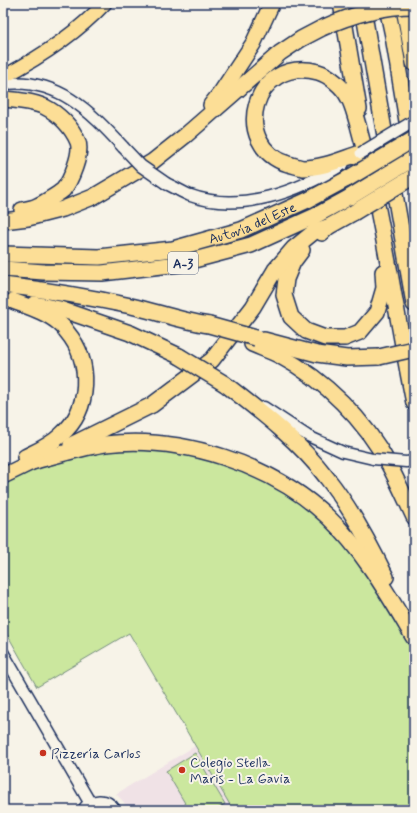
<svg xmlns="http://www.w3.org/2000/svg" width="417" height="813" font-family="Mynerve,sans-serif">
<rect width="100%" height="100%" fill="#f7f3e8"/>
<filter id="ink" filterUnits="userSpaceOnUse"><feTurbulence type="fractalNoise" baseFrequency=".025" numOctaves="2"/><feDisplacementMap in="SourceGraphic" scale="8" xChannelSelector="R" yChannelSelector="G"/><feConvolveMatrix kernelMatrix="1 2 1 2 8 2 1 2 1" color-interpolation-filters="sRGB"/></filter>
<g filter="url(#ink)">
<!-- built -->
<polygon fill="#f0e2e6" points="195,746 233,810 128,810 123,801 116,794"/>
<!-- green -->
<g fill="#cbe79e" stroke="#738b7e">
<polygon points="137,450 175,452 215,461 259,478 295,497 325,521 352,552 386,599 414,653 414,810 233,810 129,633 37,687 3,627 3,481 39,465 98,451"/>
<polygon points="195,753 225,804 215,810 189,810 166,771"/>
</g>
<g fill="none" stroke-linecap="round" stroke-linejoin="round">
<!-- tertiary casing -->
<g stroke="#1b2f5e" stroke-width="13">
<polyline id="tertiary" points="264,407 308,436 343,452 373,459"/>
</g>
<!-- secondary casing -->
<g stroke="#1b2f5e" stroke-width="14">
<g id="secondary">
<path d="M3 84C57 77 90 111 123 147"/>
<path d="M167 184C174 187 182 192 189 195 241 214 299 191 343 164"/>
<polyline points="3,653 90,803"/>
<path d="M83 810C91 799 107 797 115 810"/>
</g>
</g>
<!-- primary casing -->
<g stroke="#1b2f5e" stroke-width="16">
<path id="primary" d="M3 77C39 58 77 33 105 3"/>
</g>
<!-- motorway casing -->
<g stroke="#1b2f5e" stroke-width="18">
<g id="motorway">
<polyline points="341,3 359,109"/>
<polyline points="362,3 414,304"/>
<polyline points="386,3 393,36 414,164"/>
<polyline points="403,3 414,63"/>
<path d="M3 99C16 100 33 101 45 107 59 114 72 127 78 142 82 153 71 181 63 190 58 194 44 203 37 206 33 208 27 209 22 210"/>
<polyline points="211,105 222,91 253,44 272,3"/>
<path d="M361 153C342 159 323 168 303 168 298 167 293 165 288 164 230 146 252 55 318 72 329 75 343 87 348 97 353 105 355 116 358 125 363 144 368 162 372 181 388 254 399 329 414 403"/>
<polyline points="3,221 28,218 63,209 93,197 152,162 186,135 280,53 301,39 322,28"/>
<polyline points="322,233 328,227 353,213"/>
<polyline points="302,250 293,262 286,279 284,295 291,317 306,331 325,338 345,338 360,332 377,312 384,288 383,272"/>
<path id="s1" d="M3 254 99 257 173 249 241 230 308 200 347 179"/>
<polyline points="3,269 44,272 102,273 179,264 251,245 315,216 350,197"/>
<path d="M3 285C46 290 89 297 131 306 157 312 182 321 209 325"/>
<path d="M13 301C29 307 46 312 59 323 63 326 65 329 67 332 92 362 91 409 61 435 51 445 37 451 25 457"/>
<polyline points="34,304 60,309 130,333 179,356"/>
<polyline points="264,340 317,354 347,358 379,357"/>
<path d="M252 344C261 348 271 351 280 356 325 380 365 420 389 465 398 482 406 500 414 517"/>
<path d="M225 384C261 412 299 441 327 478 351 508 369 542 386 577"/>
<polyline points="71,445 152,405 212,360 253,307 275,270 294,248 315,231 328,227"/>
<path d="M28 463C54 456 79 448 105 444 181 435 272 464 328 517 364 551 389 596 414 638"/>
<polyline points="3,476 36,460"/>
</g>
</g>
<!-- tertiary -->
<use href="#tertiary" stroke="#f7f3e8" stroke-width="10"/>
<!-- secondary -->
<use href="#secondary" stroke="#f7f3e8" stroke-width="11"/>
<!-- primary -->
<use href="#primary" stroke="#fcde96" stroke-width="13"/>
<!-- motorway -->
<use href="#motorway" stroke="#fcde96" stroke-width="15"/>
<!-- tertiary-bridge casing -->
<g stroke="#1b2f5e" stroke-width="13" stroke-linecap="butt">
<polyline id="tertiary-bridge" points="373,459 406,462 414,461"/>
</g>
<!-- secondary-bridge casing -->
<g stroke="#1b2f5e" stroke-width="14" stroke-linecap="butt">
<g id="secondary-bridge">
<polyline points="123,147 141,166 167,184"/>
<polyline points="361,153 414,121"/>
</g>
</g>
<!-- motorway-bridge casing -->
<g stroke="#1b2f5e" stroke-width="18" stroke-linecap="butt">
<g id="motorway-bridge">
<path d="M322 28C351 15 382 6 414 6"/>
<polyline points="347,179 414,139"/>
<polyline points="350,197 414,158"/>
<polyline points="353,213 414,176"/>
<polyline points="209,325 256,338"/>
<polyline points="179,356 225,384"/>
<polyline points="379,357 414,349"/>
</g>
</g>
<!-- tertiary-bridge -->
<use href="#tertiary-bridge" stroke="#f7f3e8" stroke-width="10"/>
<!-- secondary-bridge -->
<use href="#secondary-bridge" stroke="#f7f3e8" stroke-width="11"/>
<!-- motorway-bridge -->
<use href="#motorway-bridge" stroke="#fcde96" stroke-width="15"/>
</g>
</g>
<!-- markers -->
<g fill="#c8321e" stroke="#f7f3e8" stroke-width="1.5">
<circle cx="43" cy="753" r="4"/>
<circle cx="182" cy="770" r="4"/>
</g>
<g text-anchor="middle" stroke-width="4" stroke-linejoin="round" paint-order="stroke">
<!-- shield labels -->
<rect fill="#f7f3e8" stroke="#5d6a87" stroke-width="1" x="168" y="252" width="30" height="22" rx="3"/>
<g font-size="13" font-weight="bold" fill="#1b2f5e">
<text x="183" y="268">A-3</text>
</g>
<!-- street labels -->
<g font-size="14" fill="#1b2f5e" stroke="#f7f3e8">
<text dy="5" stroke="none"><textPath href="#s1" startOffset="254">Autovía del Este</textPath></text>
</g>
<!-- poi labels -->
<g font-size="14" fill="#1b2f5e" stroke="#f7f3e8" text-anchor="start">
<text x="51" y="758">Pizzería Carlos</text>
<text x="190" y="767">Colegio Stella<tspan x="190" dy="16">Maris - La Gavia</tspan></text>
</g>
</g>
<!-- margin -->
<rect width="417" height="813" fill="none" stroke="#f7f3e8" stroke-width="16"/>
<rect x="8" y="8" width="401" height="797" fill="none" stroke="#1b2f5e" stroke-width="1.5" filter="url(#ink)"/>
</svg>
